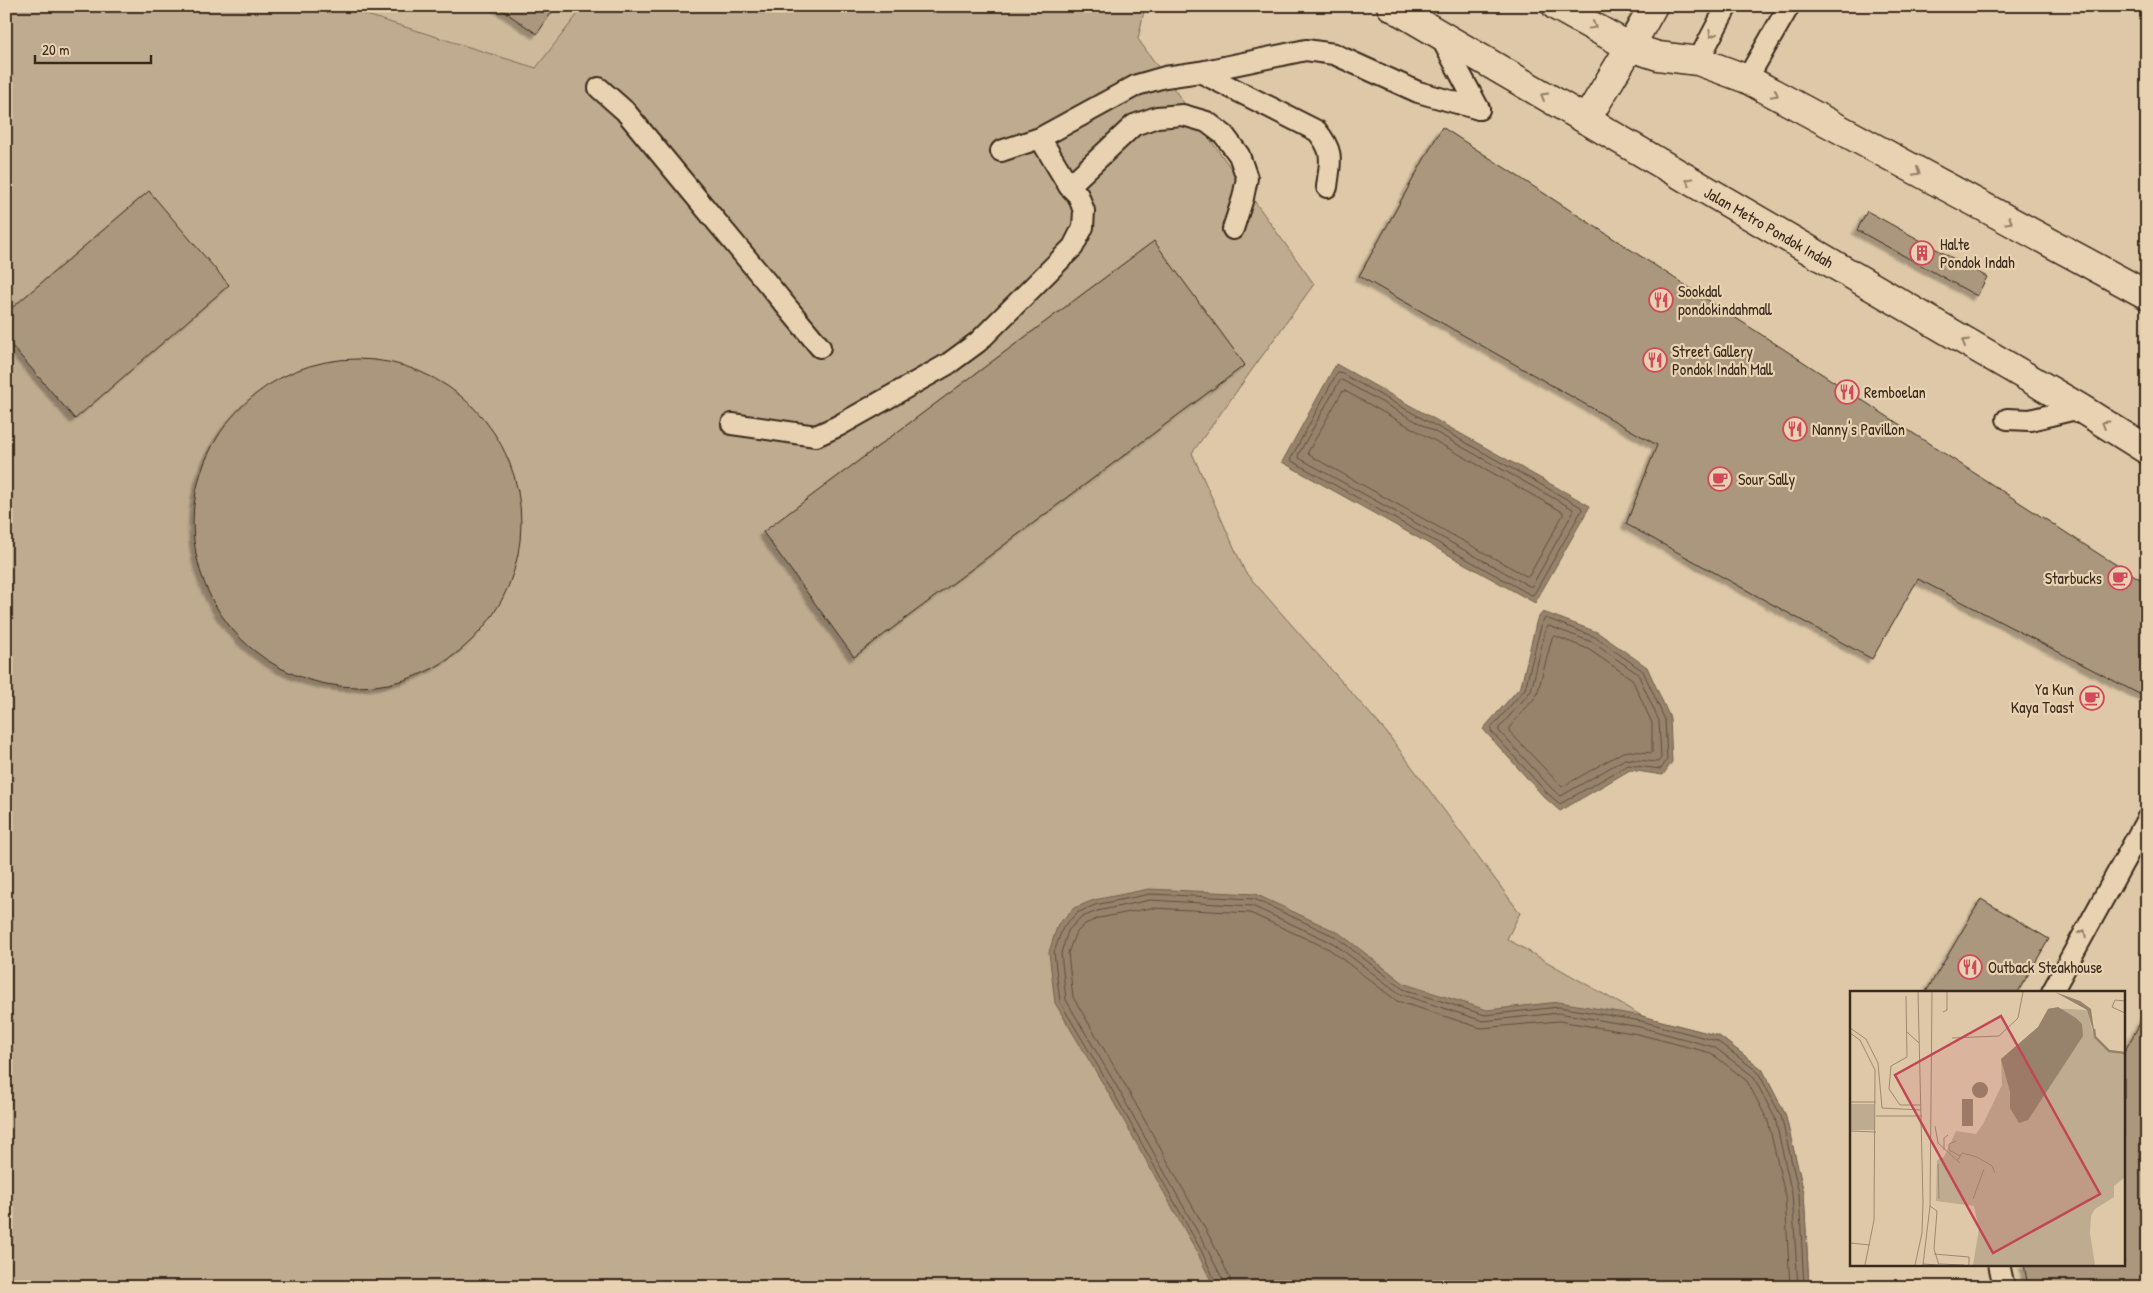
<svg xmlns="http://www.w3.org/2000/svg" width="2153" height="1293" font-family="'Patrick Hand',sans-serif">
<defs>
<filter id="shadow"><feDropShadow dx="-4.5" dy="4.5" stdDeviation="1" flood-color="#0004"/></filter>
</defs>
<rect width="100%" height="100%" fill="#dec8a8"/>
<filter id="ink" filterUnits="userSpaceOnUse"><feTurbulence type="fractalNoise" baseFrequency=".02" numOctaves="2"/><feDisplacementMap in="SourceGraphic" scale="10" xChannelSelector="R" yChannelSelector="G"/><feConvolveMatrix kernelMatrix="1 2 1 2 8 2 1 2 1" color-interpolation-filters="sRGB"/></filter>
<g filter="url(#ink)">
<!-- built -->
<polygon fill="#ceb99b" points="338,6 584,6 537,68"/>
<!-- green -->
<polygon fill="#bfab8f" stroke="#7d6a56" points="6,6 338,6 536,68 584,6 1145,6 1138,39 1314,284 1192,453 1245,572 1387,733 1520,913 1507,939 1642,1016 1719,1036 1762,1069 1785,1114 1804,1193 1809,1287 6,1287"/>
<!-- water -->
<g fill="#97836c" stroke="#725f4d">
<polygon points="1336,364 1590,506 1535,603 1282,462"/>
<polygon points="1543,612 1597,632 1647,667 1670,718 1672,762 1663,775 1630,770 1560,811 1544,797 1483,729 1521,686 1537,619"/>
<polygon points="1149,889 1255,894 1339,933 1405,984 1487,1010 1559,1002 1642,1016 1719,1036 1762,1069 1785,1114 1804,1193 1809,1287 1214,1287 1197,1252 1108,1092 1055,1003 1049,952 1058,924 1074,908 1094,900"/>
</g>
<g fill="none" stroke-linecap="round" stroke-linejoin="round">
<!-- shore -->
<g stroke="#604e3d" stroke-width="1">
<polygon points="1339,372 1581,507 1582,510 1534,594 1531,595 1290,460 1337,373"/>
<polygon points="1342,380 1573,509 1573,512 1532,586 1529,586 1299,458 1298,455 1339,382"/>
<polygon points="1345,391 1563,512 1563,515 1529,576 1526,576 1309,455 1308,452 1342,392"/>
<polygon points="1546,618 1595,637 1643,671 1665,720 1667,760 1661,769 1628,765 1560,804 1548,794 1491,731 1491,728 1525,689 1542,622"/>
<polygon points="1549,626 1592,642 1638,674 1659,721 1661,758 1658,762 1625,759 1561,796 1552,789 1499,731 1499,728 1531,691 1546,628"/>
<polygon points="1555,636 1588,649 1632,679 1652,723 1652,753 1630,751 1623,752 1562,787 1509,731 1509,728 1537,695 1552,638"/>
<polyline points="1218,1287 1201,1250 1112,1090 1060,1002 1054,952 1063,927 1077,913 1095,905 1150,894 1254,899 1336,937 1403,989 1485,1015 1559,1007 1641,1021 1717,1041 1758,1072 1781,1116 1799,1193 1804,1287"/>
<polyline points="1224,1287 1223,1280 1206,1247 1117,1087 1066,1000 1061,953 1068,931 1080,918 1097,911 1150,900 1252,906 1333,943 1400,994 1483,1021 1559,1013 1640,1027 1714,1047 1753,1076 1775,1118 1792,1194 1798,1287"/>
<polyline points="1231,1287 1230,1278 1213,1243 1124,1083 1073,997 1068,953 1075,934 1085,924 1099,918 1151,908 1250,913 1329,949 1397,1001 1481,1028 1559,1021 1638,1034 1711,1053 1747,1081 1768,1121 1785,1195 1790,1287"/>
</g>
</g>
<!-- building -->
<g fill="#aa977e" stroke="#3b2a1e" filter="url(#shadow)">
<polygon points="496,6 556,6 537,34"/>
<polygon points="1442,127 2102,556 2147,583 2147,698 1918,579 1872,659 1626,524 1657,445 1359,276"/>
<polygon points="149,191 229,285 75,419 6,339 6,313"/>
<polygon points="1867,211 1987,277 1977,296 1857,230"/>
<polygon points="1154,241 1245,365 854,657 763,532"/>
<circle cx="357" cy="523" r="164"/>
<polygon points="1981,899 2049,939 2018,992 1926,992"/>
<polygon points="2147,1011 2147,1287 2028,1287 2024,1264 2124,1264 2124,1052"/>
</g>
<g fill="none" stroke-linecap="round" stroke-linejoin="round">
<!-- service casing -->
<g stroke="#3b2a1e" stroke-width="24">
<g id="service">
<polyline points="1439,34 1479,109"/>
<polyline points="1698,61 1727,6"/>
<path d="M1200 72 1317 131C1335 153 1330 161 1327 187"/>
<polyline points="1747,79 1789,6"/>
<polyline points="599,88 625,111 820,347"/>
<polyline points="1001,151 1040,138 1137,85 1165,77 1200,72 1306,50 1334,54 1418,92 1479,109"/>
<polyline points="1069,186 1134,125 1157,117 1183,115 1207,122 1224,135 1239,155 1247,178 1243,198 1233,229"/>
<polyline points="2007,419 2030,420 2080,408"/>
<polyline points="732,424 816,436 838,426 948,364 978,342 1073,247 1083,227 1084,211 1078,195 1069,186 1040,138"/>
<polyline points="2052,992 2147,819"/>
<polyline points="1999,1264 2004,1287"/>
</g>
</g>
<!-- minor casing -->
<g stroke="#3b2a1e" stroke-width="31">
<polyline id="minor" points="1630,47 1653,6"/>
</g>
<!-- trunk casing -->
<g stroke="#3b2a1e" stroke-width="31">
<g id="trunk">
<polyline points="1391,6 2080,408 2147,450"/>
<polyline points="1556,6 1630,47 1658,56 1698,61 1747,79 2147,295"/>
<polyline points="1586,120 1630,47"/>
</g>
</g>
<!-- service -->
<use href="#service" stroke="#e8d2b1" stroke-width="20"/>
<!-- minor -->
<use href="#minor" stroke="#e8d2b1" stroke-width="28"/>
<!-- trunk -->
<use href="#trunk" stroke="#e8d2b1" stroke-width="28"/>
</g>
<!-- one-way arrows -->
<defs><path id="oneway-chevron" d="M-2-3.5L2.5 0L-2 3.5" fill="none" stroke-width="1.6" stroke-linecap="round" stroke-linejoin="round" transform="scale(1.25)"/></defs>
<g stroke="#927e68">
<use href="#oneway-chevron" transform="translate(1593 26) rotate(29)"/>
<use href="#oneway-chevron" transform="translate(1712 34) rotate(118)"/>
<use href="#oneway-chevron" transform="translate(1775 94) rotate(28)"/>
<use href="#oneway-chevron" transform="translate(1544 96) rotate(-150)"/>
<use href="#oneway-chevron" transform="translate(1917 172) rotate(28)"/>
<use href="#oneway-chevron" transform="translate(1689 181) rotate(-150)"/>
<use href="#oneway-chevron" transform="translate(2009 221) rotate(28)"/>
<use href="#oneway-chevron" transform="translate(1965 342) rotate(-150)"/>
<use href="#oneway-chevron" transform="translate(2105 424) rotate(-148)"/>
<use href="#oneway-chevron" transform="translate(2083 933) rotate(-62)"/>
</g>
</g>
<!-- icons -->
<defs>
<g id="building-ring" transform="scale(1.25)"><circle r="9.5" fill="#e8d2b1" stroke="#d1495b" stroke-width="1.5"/><path d="M-4-6H4V6H1V3H-1V6H-4ZM-2.5-4.3h1.7v1.8h-1.7ZM.8-4.3h1.7v1.8H.8ZM-2.5-1h1.7V.8h-1.7ZM.8-1h1.7V.8H.8Z" fill="#d1495b"/></g>
<g id="restaurant-ring" transform="scale(1.25)"><circle r="9.5" fill="#e8d2b1" stroke="#d1495b" stroke-width="1.5"/><path d="M-5-6h1v4h1v-4h1v4h1v-4h1v5L-1.5 .5V6h-2V.5L-5-1ZM5-6V6H3V1.5H1.5Q1.5-4 5-6Z" fill="#d1495b"/></g>
<g id="cafe-ring" transform="scale(1.25)"><circle r="9.5" fill="#e8d2b1" stroke="#d1495b" stroke-width="1.5"/><path d="M-5.5-4.5H6V0H3Q3 3.5 0 3.5H-2.5Q-5.5 3.5-5.5 0ZM3-3.2v2h1.7v-2ZM-6 4.5H4V6H-6Z" fill="#d1495b"/></g>
</defs>
<g fill-rule="evenodd">
<use href="#building-ring" x="1922" y="253"/>
<use href="#restaurant-ring" x="1661" y="300"/>
<use href="#restaurant-ring" x="1655" y="360"/>
<use href="#restaurant-ring" x="1847" y="392"/>
<use href="#restaurant-ring" x="1795" y="429"/>
<use href="#cafe-ring" x="1720" y="479"/>
<use href="#cafe-ring" x="2120" y="578"/>
<use href="#cafe-ring" x="2092" y="698"/>
<use href="#restaurant-ring" x="1970" y="967"/>
</g>
<g text-anchor="middle" stroke-width="4.5" stroke-linejoin="round" paint-order="stroke">
<!-- street labels -->
<g font-size="16" fill="#3b2a1e" stroke="#e8d2b1">
<text transform="translate(1769 227) rotate(30)" y="6">Jalan Metro Pondok Indah</text>
</g>
<!-- poi labels -->
<g font-size="16" fill="#3b2a1e" stroke="#e8d2b1" text-anchor="start">
<text x="1940" y="250">Halte<tspan x="1940" dy="18">Pondok Indah</tspan></text>
<text x="1678" y="297">Sookdal<tspan x="1678" dy="18">pondokindahmall</tspan></text>
<text x="1672" y="357">Street Gallery<tspan x="1672" dy="18">Pondok Indah Mall</tspan></text>
<text x="1864" y="398">Remboelan</text>
<text x="1812" y="435">Nanny's Pavillon</text>
<text x="1738" y="485">Sour Sally</text>
<text x="2102" y="584" text-anchor="end">Starbucks</text>
<text x="2074" y="695" text-anchor="end">Ya Kun<tspan x="2074" dy="18">Kaya Toast</tspan></text>
<text x="1988" y="973">Outback Steakhouse</text>
</g>
</g>
<!-- overview -->
<g transform="translate(1850 991)">
<rect width="275" height="275" fill="#dec8a8"/>
<path d="M199 17 237 19 244 46 259 60 275 62 274 187 264 195V206L245 218 241 225 240 242 245 274H123L129 238 124 215 86 210 87 169 94 166 106 140 126 143 133 133 152 94 151 68 188 36ZM0 113H24L25 139H0Z" fill="#bfab8f"/>
<path d="M205 1 230 10 241 18 245 46 237 19ZM208 16 226 27 232 33 233 45 178 129 169 132 160 117V101L151 68 188 36 198 18ZM122 99a8 8 0 1 1 16 0a8 8 0 1 1-16 0ZM112 108H123V135H112Z" fill="#97836c"/>
<path fill="none" stroke="#97836c" stroke-width="2.5" d="M244 38 245 46 259 60 275 62"/>
<path fill="none" stroke="#9d8971" stroke-width="1" d="M56 5 57 66 41 75 39 98 50 114H70M275 10 265 9 262 16 275 22M93 21 97 19V1M0 37 16 48 28 72 32 117 71 119M57 41 69 52M0 42 10 49 25 79 24 229 15 274M102 47 149 45 168 27 173 1M0 111H26M26 125H72M85 135 88 152 110 172M0 140 26 141M106 150 99 153V159L110 165M94 159V147L98 144M107 170 112 162 127 166 142 175 145 182M88 173 89 208M123 208 134 178M80 215 87 220 84 258 89 274M0 252 20 254M84 263 119 266V274M73 273 88 274M89 273 114 274M65 274 72 242 73 211 68 1M73 274 80 215 82 1"/>
<path fill="#c24655" fill-opacity="0.15" stroke="#c24655" stroke-width="2.5" d="M151 25 250 203 143 262 45 84Z"/>
<rect width="275" height="275" fill="none" stroke="#3b2a1e" stroke-width="2.5"/>
</g>
<!-- margin -->
<rect width="2153" height="1293" fill="none" stroke="#e8d2b1" stroke-width="25"/>
<rect x="12" y="12" width="2128" height="1268" fill="none" stroke="#3b2a1e" stroke-width="2" filter="url(#ink)"/>
<!-- scale -->
<path d="M35 55v8h116v-8" fill="none" stroke="#3b2a1e" stroke-width="2.5"/>
<text x="42" y="55" font-size="15" fill="#3b2a1e" stroke="#e8d2b1" stroke-width="4" paint-order="stroke">20 m</text>
</svg>
